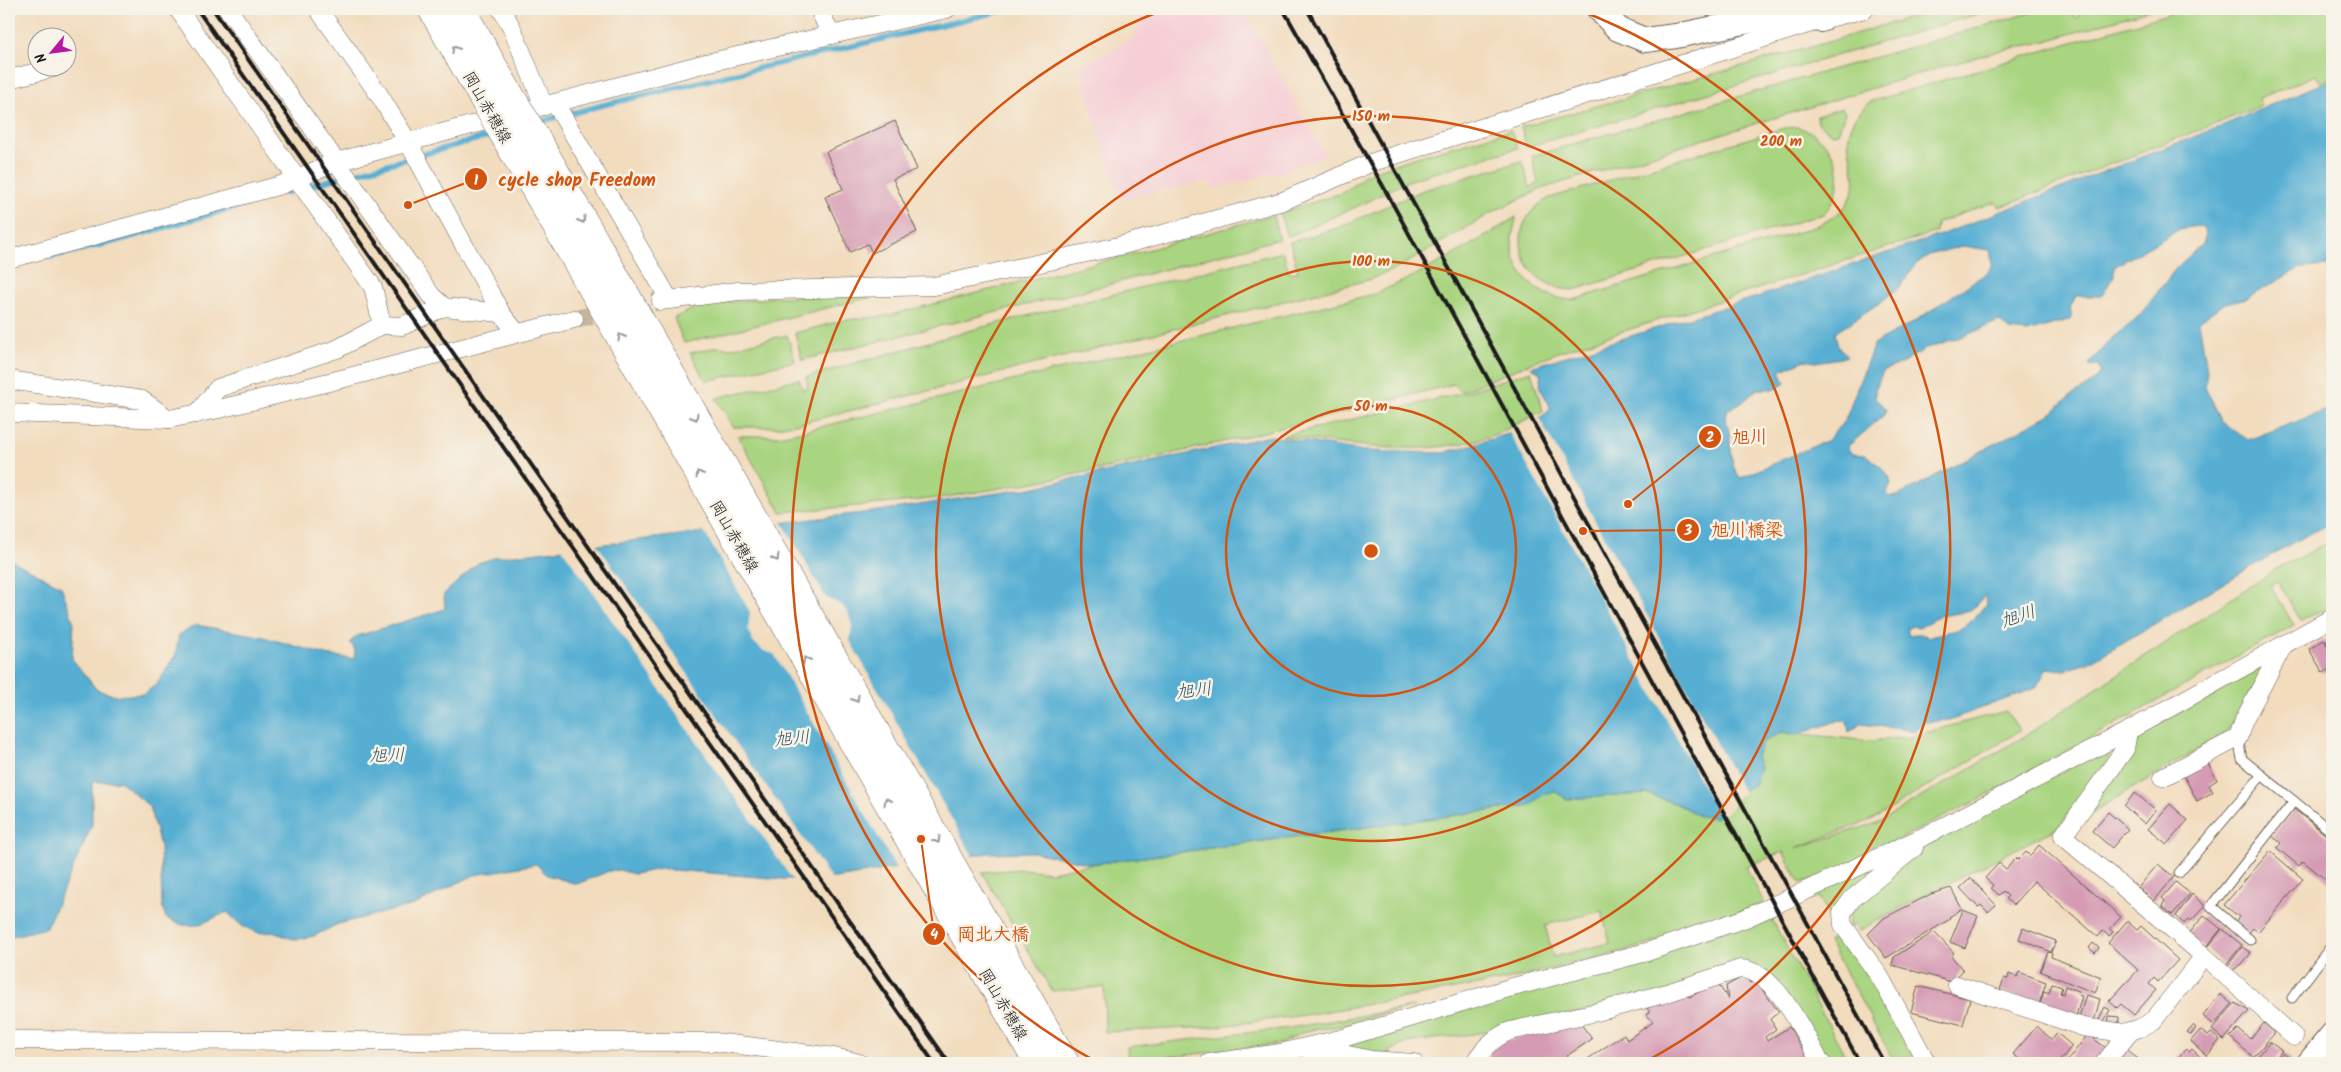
<svg xmlns="http://www.w3.org/2000/svg" width="2341" height="1072" font-family="Kalam,'Klee One',sans-serif">
<rect width="100%" height="100%" fill="#f7f3e8"/>
<filter id="ink" filterUnits="userSpaceOnUse"><feTurbulence type="fractalNoise" baseFrequency=".02" numOctaves="2"/><feDisplacementMap in="SourceGraphic" scale="10" xChannelSelector="R" yChannelSelector="G"/><feConvolveMatrix kernelMatrix="1 2 1 2 8 2 1 2 1" color-interpolation-filters="sRGB"/></filter>
<filter id="wash" filterUnits="userSpaceOnUse"><feTurbulence type="fractalNoise" baseFrequency=".0096" numOctaves="4" result="noise"/><feDisplacementMap in="SourceGraphic" scale="20" xChannelSelector="R" yChannelSelector="G"/><feGaussianBlur stdDeviation="1.12" result="paint"/><feColorMatrix in="noise" values="0 0 0 0 0 0 0 0 0 0 0 0 0 0 0 0 0 1.4 0 .05"/><feComposite in="paint" operator="in"/></filter>
<g filter="url(#wash)">
<rect width="100%" height="100%" fill="#f2dcbe"/>
<!-- built -->
<g fill="#f6cfd6">
<polygon points="1145,9 1243,9 1325,155 1271,176 1268,172 1248,181 1212,188 1209,181 1121,199 1099,137 1080,66 1132,39"/>
<polygon points="1617,9 1684,9 1649,18 1620,13"/>
</g>
<!-- green -->
<g fill="#a9d480" stroke="#62784e" fill-rule="evenodd">
<polygon points="1938,9 1995,9 1527,147 1521,127 1811,47"/>
<polygon points="2043,9 2072,9 2075,18 2078,17 2077,9 2152,9 2043,42 1998,51 1942,67 1544,188 1498,209 1398,268 1368,280 801,423 775,427 733,427 716,398 799,379 803,390 808,388 806,377 979,328 1283,252 1289,273 1298,272 1290,242 1335,229 1423,190 1522,161 1530,188 1538,183 1532,156"/>
<path d="M2185 9H2332V77L2320 82 2316 75 2259 98 2261 106 2000 207 1994 202 1937 223 1936 232 1558 352 1460 392 1454 384C1290 426 1126 469 959 495 900 504 840 507 781 512L738 436H779L803 431 1374 294C1425 273 1470 246 1516 217 1515 226 1511 234 1512 243 1513 277 1541 299 1573 300L1799 232C1827 223 1859 209 1854 173 1852 160 1847 148 1849 135 1851 121 1860 112 1869 102Z"/>
<polygon points="1842,108 1845,113 1838,133 1832,134 1818,123 1817,116"/>
<path d="M1797 127C1837 137 1853 185 1823 214L1574 290C1519 289 1500 222 1550 198L1784 128Z"/>
<polygon points="1511,130 1518,148 1410,180 1356,207 1287,237 1280,213 1342,193 1358,182 1364,175 1403,161"/>
<polygon points="1273,215 1279,239 1107,285 802,360 795,333 845,320 886,316 1140,252"/>
<polygon points="869,296 876,296 684,343 674,318 702,305 777,297"/>
<polygon points="787,335 795,361 706,381 690,353 717,347 731,348"/>
<path d="M1531 371 1543 411C1524 420 1504 432 1484 438 1419 458 1348 444 1282 436L1459 394Z"/>
<path d="M2332 541V605L2301 621 2278 582 2270 585 2294 625 1986 796 1824 876 1800 883 1783 852 1746 867 1764 903 1644 946 1506 980 1312 1014 1213 1027 1105 1032 1104 987 1052 991 982 872 1022 869 1051 872 1092 864 1531 805 1542 794 1554 791 1615 795 1647 794 1677 804 1700 816 1756 756 1763 741 1782 732 1871 741 1909 737 2006 711 2020 731 1873 819 1796 848 1877 823 2025 736 2276 569ZM1602 911 1610 943 1553 957 1545 925Z"/>
<polygon points="2271,659 2226,733 2084,817 2146,731"/>
<polygon points="2113,745 2117,747 2059,827 1911,902 1859,931 1855,925 1849,927 1849,912 1933,839"/>
<polygon points="1907,851 1838,906 1842,932 1894,1016 1919,1063 1895,1063 1828,941 1836,937 1831,919 1819,897 1811,900 1808,894"/>
<polygon points="1770,916 1849,1063 1826,1063 1763,971 1494,1031 1407,1043 1385,1054 1337,1048"/>
<polygon points="1414,1007 1374,1016 1360,1023 1305,1031 1281,1044 1128,1062 1127,1047 1289,1028"/>
</g>
<!-- water -->
<path fill="#56afd3" stroke="#396678" fill-rule="evenodd" d="M2332 79V266L2300 268 2247 298 2225 303 2199 321 2207 370 2205 386 2222 422 2248 440 2332 408V522L2285 547 2088 663 2064 670 2047 668 2036 688 1949 720 1925 722 1916 731 1861 724 1849 732 1847 722 1840 720 1796 735 1782 732 1763 742 1756 756 1760 767 1754 785 1733 797 1729 807 1716 818 1700 816 1677 804 1647 794 1567 799 1554 791 1542 795 1531 805 1092 864 1033 852 988 853 836 878 783 879 660 869 634 874 619 870 609 871 577 884 547 875 536 864 474 875 414 905 338 924 314 936 296 940 273 932 259 933 242 926 227 912C201 923 193 933 166 918L162 905 160 846 149 806 120 781 92 782V825L46 928 9 937V559L61 586 74 623 72 659 97 690 117 696 144 694 157 684 175 656 179 635 196 625 260 636 326 655 354 659 355 650 350 642 357 636 445 609 444 594 478 563 497 557 879 511 1031 488 1270 436 1363 451 1443 453 1512 433 1541 417 1550 410V406L1540 388 1541 374 1531 367 1534 366 1760 296 1940 235 2219 127ZM2197 226 2204 229 2205 237 2203 243 2177 267 2140 315 2111 339 2089 364 2091 367 2098 364 2101 372 2092 383 2065 400 2054 412 1898 496 1889 497 1887 493 1891 484 1889 476 1882 468 1866 455 1852 454 1847 447 1884 415 1886 409 1875 398V390L1883 371 1902 363 1927 348 1964 336 1999 321 2010 330 2027 332 2072 319 2070 308 2076 296H2101L2114 276V267L2180 229ZM1962 246 1990 250C1992 259 1993 265 1988 272L1915 321 1874 344 1845 420 1828 440 1740 478 1733 466 1729 432 1725 417 1727 410 1744 401 1757 389H1776L1785 383 1780 371 1805 360 1815 362 1841 358 1847 356 1838 346 1835 333 1882 301 1902 285 1915 265 1929 255ZM1985 595 1986 604C1977 615 1968 628 1953 631 1944 633 1939 633 1930 637L1920 634 1909 636 1907 629 1912 626 1919 628 1939 616 1959 613 1972 609Z"/>
<!-- pier -->
<g fill="#f2dcbe">
<polygon points="1538,416 1744,793 1735,798 1731,809 1720,817 1509,432"/>
<polygon points="781,520 826,598 842,605 849,615 852,626 850,641 974,858 897,870 774,654 764,651 752,641 748,629 750,612 703,530"/>
<polygon points="596,543 832,880 794,882 561,547"/>
</g>
<g fill="none" stroke-linecap="round" stroke-linejoin="round">
<!-- stream -->
<g stroke="#56afd3" stroke-width="5.5">
<polyline points="534,123 603,105 1009,9"/>
<polyline points="284,193 496,134"/>
<polyline points="50,257 113,242 246,204"/>
</g>
</g>
<g id="blocks">
<!-- building -->
<g fill="#d59bb4">
<polygon points="895,121 917,169 893,179 917,232 872,253 868,244 850,252 825,197 843,189 826,152"/>
<polygon points="2332,637 2332,651 2326,641"/>
<polygon points="2324,640 2332,655 2332,668 2323,673 2309,649"/>
<polygon points="2208,763 2217,780 2209,785 2213,792 2197,801 2184,776"/>
<polygon points="2135,793 2156,810 2145,824 2124,806"/>
<polygon points="2170,804 2188,820 2167,844 2148,829"/>
<polygon points="2294,809 2332,840 2332,885 2303,861 2299,866 2277,848 2281,843 2272,836"/>
<polygon points="2108,812 2128,829 2112,848 2092,831"/>
<polygon points="2039,845 2121,917 2110,929 2113,932 2109,936 2103,931 2098,937 2034,881 2013,905 2006,899 2008,896 2003,891 1999,895 1991,888 1993,885 1985,878 1999,863 2006,869 2016,858 2018,860 2026,852 2030,856"/>
<polygon points="2270,851 2303,879 2258,932 2253,928 2249,933 2235,922 2239,917 2224,905"/>
<polygon points="2158,864 2174,877 2154,901 2138,888"/>
<polygon points="1971,878 1996,905 1988,912 1981,905 1978,907 1960,888"/>
<polygon points="2176,882 2190,894 2172,915 2162,906 2165,901 2162,898"/>
<polygon points="1951,888 1962,909 1949,917 1950,919 1886,958 1868,934 1884,918 1931,894"/>
<polygon points="2192,894 2205,906 2191,921 2188,919 2184,924 2176,916"/>
<polygon points="1963,910 1978,916 1965,948 1950,942"/>
<polygon points="2204,915 2221,929 2205,949 2188,935"/>
<polygon points="2127,921 2137,930 2141,926 2178,960 2158,982 2154,978 2149,984 2156,990 2134,1015 2121,1004 2117,1008 2109,1001 2138,970 2108,943"/>
<polygon points="2023,928 2056,941 2051,952 2019,939"/>
<polygon points="2222,929 2242,945 2224,967 2207,948"/>
<polygon points="1934,932 1954,953 1951,956 1963,970 1952,982 1892,965 1894,957"/>
<polygon points="2093,943 2099,948 2095,953 2089,948"/>
<polygon points="2242,947 2251,953 2242,964 2230,972 2225,969"/>
<polygon points="2048,952 2052,953 2051,957 2101,977 2095,993 2040,971"/>
<polygon points="2019,972 2046,982 2039,1005 2000,990 2004,978 2008,979 2009,974 2017,977"/>
<polygon points="1744,976 1750,983 1755,980 1779,1012 1770,1019 1776,1029 1765,1037 1767,1041 1789,1027 1811,1063 1582,1063 1624,1034 1627,1040 1653,1022 1647,1015 1650,1012 1647,1008 1686,995 1690,997 1717,982 1728,999 1726,986"/>
<polygon points="2052,984 2062,987 2060,993 2063,994 2065,986 2079,991 2078,995 2082,996 2076,1016 2040,1004 2044,991 2049,993"/>
<polygon points="1918,986 1970,999 1963,1025 1911,1012"/>
<polygon points="2220,994 2232,1004 2214,1025 2203,1016"/>
<polygon points="2086,995 2100,999 2094,1022 2079,1017"/>
<polygon points="2235,1003 2249,1011 2224,1040 2212,1030"/>
<polygon points="2105,1007 2110,1010 2104,1021 2099,1019"/>
<polygon points="2109,1016 2119,1017 2119,1023 2108,1022"/>
<polygon points="1578,1020 1592,1039 1556,1063 1484,1063 1495,1044"/>
<polygon points="2264,1023 2275,1033 2253,1057 2230,1037 2238,1029 2250,1039"/>
<polygon points="2193,1025 2196,1028 2191,1035 2187,1032"/>
<polygon points="2037,1026 2052,1040 2057,1033 2072,1046 2058,1063 2024,1063 2013,1054"/>
<polygon points="2200,1030 2208,1036 2211,1033 2220,1040 2207,1056 2191,1041"/>
<polygon points="2088,1034 2106,1048 2094,1063 2073,1063 2068,1060"/>
<polygon points="2270,1042 2282,1051 2271,1063 2257,1063 2254,1061"/>
<polygon points="2123,1047 2142,1062 2141,1063 2111,1063"/>
<polygon points="2186,1049 2189,1052 2192,1049 2205,1061 2203,1063 2173,1063"/>
<polygon points="2283,1053 2291,1059 2288,1063 2275,1063"/>
</g>
</g>
</g>
<g filter="url(#ink)">
<use href="#blocks" fill-opacity="0" stroke="#675f55" stroke-width="1"/>
<g fill="none" stroke-linecap="round" stroke-linejoin="round">
<!-- street-tunnel -->
<polyline stroke="#c7b69e" stroke-width="18" stroke-dasharray="18 9" stroke-linecap="butt" points="574,319 661,301"/>
<!-- lane casing -->
<g stroke="#675f55" stroke-width="11">
<g id="lane">
<polyline points="2238,738 2242,759 2332,832"/>
<polyline points="2179,873 2262,775"/>
<polyline points="2250,940 2211,906 2294,801"/>
<polyline points="2292,998 2332,945"/>
</g>
</g>
<!-- street casing -->
<g stroke="#675f55" stroke-width="19">
<g id="street">
<polyline points="178,9 373,287 382,325"/>
<polyline points="228,9 431,295 444,307"/>
<polyline points="318,9 378,93 408,142 501,313 517,333"/>
<polyline points="501,9 511,26 544,106"/>
<polyline points="819,9 831,35"/>
<polyline points="9,79 53,68"/>
<polyline points="555,103 669,299"/>
<polyline points="9,259 281,185 336,162 460,128 706,63 947,9"/>
<polyline points="661,301 738,291 934,286 1119,246 1283,201 1370,163 1821,20 1865,9"/>
<polyline points="9,380 142,400 169,419"/>
<polyline points="9,413 169,419 219,409 341,379 574,319"/>
<polyline points="197,414 218,388 337,349 382,325 402,326 444,307 501,313"/>
<polyline points="2128,731 2125,749 2063,836 2204,956 2294,1037"/>
<polyline points="2163,777 2238,738 2244,720 2284,644"/>
<polyline points="1914,848 1852,899 1842,913 1843,925 1880,977 1927,1063"/>
<polyline points="1957,985 2083,1027 2124,1033 2140,1028 2153,1021 2204,956"/>
<polyline points="9,1040 715,1042 834,1057 859,1063"/>
<polyline points="1313,1057 1334,1052 1372,1060 1414,1063"/>
<polyline points="1209,1063 1280,1053 1340,1039 1509,988 1647,952 1746,918 1925,836 2128,731 2332,618"/>
<path d="M1474 1063C1484 1048 1493 1038 1510 1031L1597 1012 1667 993 1740 969C1777 970 1804 1035 1821 1063"/>
<polyline points="2104,1063 2131,1031"/>
</g>
</g>
<!-- secondary casing -->
<g stroke="#675f55" stroke-width="26">
<g id="secondary">
<polyline points="1599,9 1618,29 1645,40 1676,36 1759,19 1795,17 1821,20"/>
<polyline points="2309,1063 2332,1035"/>
</g>
</g>
<!-- primary casing -->
<g stroke="#675f55" stroke-width="29">
<g id="primary">
<polyline points="432,9 478,89"/>
<polyline points="461,9 501,80"/>
<polyline points="541,147 1065,1063"/>
<polyline points="516,156 1038,1063"/>
</g>
</g>
<!-- lane -->
<use href="#lane" stroke="#fff" stroke-width="9"/>
<!-- street -->
<use href="#street" stroke="#fff" stroke-width="18"/>
<!-- secondary -->
<use href="#secondary" stroke="#fff" stroke-width="24"/>
<!-- primary -->
<use href="#primary" stroke="#fff" stroke-width="28"/>
<!-- rail -->
<g stroke="#1c1c1c" stroke-width="4">
<polyline points="197,9 934,1063"/>
<polyline points="213,9 949,1063"/>
<polyline points="1283,9 1383,186 1860,1063"/>
<polyline points="1307,9 1884,1063"/>
</g>
<!-- primary-bridge casing -->
<g stroke="#675f55" stroke-width="29" stroke-linecap="butt">
<g id="primary-bridge">
<polyline points="501,80 541,147"/>
<polyline points="478,89 516,156"/>
</g>
</g>
<!-- primary-bridge -->
<use href="#primary-bridge" stroke="#fff" stroke-width="28"/>
</g>
<!-- one-way arrows -->
<defs><path id="oneway-chevron" d="M-2-3.5L2.5 0L-2 3.5" fill="none" stroke-width="1.6" stroke-linecap="round" stroke-linejoin="round" transform="scale(1.25)"/></defs>
<g stroke="#999">
<use href="#oneway-chevron" transform="translate(455 49) rotate(-120)"/>
<use href="#oneway-chevron" transform="translate(582 220) rotate(60)"/>
<use href="#oneway-chevron" transform="translate(621 337) rotate(-120)"/>
<use href="#oneway-chevron" transform="translate(695 417) rotate(60)"/>
<use href="#oneway-chevron" transform="translate(699 474) rotate(-120)"/>
<use href="#oneway-chevron" transform="translate(776 558) rotate(60)"/>
<use href="#oneway-chevron" transform="translate(806 660) rotate(-120)"/>
<use href="#oneway-chevron" transform="translate(856 699) rotate(60)"/>
<use href="#oneway-chevron" transform="translate(887 801) rotate(-120)"/>
<use href="#oneway-chevron" transform="translate(937 840) rotate(60)"/>
</g>
</g>
<!-- distance rings -->
<g fill="none" stroke="#d4530e" stroke-width="2.5">
<circle cx="1371" cy="551" r="145"/>
<circle cx="1371" cy="551" r="290"/>
<circle cx="1371" cy="551" r="435"/>
<path d="M1099 1063A580 580 0 0 1 1163 10M1579 10A580 580 0 0 1 1643 1063"/>
</g>
<g text-anchor="middle" stroke-width="5" stroke-linejoin="round" paint-order="stroke">
<!-- street labels -->
<g font-size="16" fill="#1c1c1c" stroke="#f7f3e8">
<text transform="translate(488 107) rotate(60)" y="6">岡山赤穂線</text>
<text transform="translate(735 536) rotate(60)" y="6">岡山赤穂線</text>
<text transform="translate(1004 1004) rotate(60)" y="6">岡山赤穂線</text>
</g>
<!-- water labels -->
<g font-size="18" font-style="italic" fill="#335765" stroke="#f7f3e8">
<text transform="translate(2018 616) rotate(-19)" y="6">旭川</text>
<text transform="translate(1194 690) rotate(-7)" y="6">旭川</text>
<text transform="translate(792 738) rotate(-6)" y="6">旭川</text>
<text transform="translate(387 755) rotate(-2)" y="6">旭川</text>
</g>
</g>
<circle cx="1371" cy="551" r="8" fill="#d4530e" stroke="#f7f3e8" stroke-width="2.5"/>
<g font-size="15" text-anchor="middle" font-weight="bold" fill="#d4530e" stroke="#f7f3e8" stroke-width="5" stroke-linejoin="round" paint-order="stroke">
<text x="1371" y="121">150 m</text>
<text x="1781" y="146">200 m</text>
<text x="1371" y="266">100 m</text>
<text x="1371" y="411">50 m</text>
</g>
<!-- callouts -->
<path fill="none" stroke="#d4530e" stroke-width="2" d="M408 205L476 179M1628 504L1710 437M1583 531L1688 530M921 839L934 934"/>
<g fill="#d4530e" stroke="#f7f3e8" stroke-width="2">
<circle cx="408" cy="205" r="5"/>
<circle cx="1628" cy="504" r="5"/>
<circle cx="1583" cy="531" r="5"/>
<circle cx="921" cy="839" r="5"/>
<circle cx="476" cy="179" r="12"/>
<circle cx="1710" cy="437" r="12"/>
<circle cx="1688" cy="530" r="12"/>
<circle cx="934" cy="934" r="12"/>
</g>
<g font-size="15" text-anchor="middle" font-weight="bold" fill="#fff">
<text x="476" y="185">1</text>
<text x="1710" y="442">2</text>
<text x="1688" y="535">3</text>
<text x="934" y="939">4</text>
</g>
<g font-size="18" text-anchor="middle" font-weight="bold" fill="#d4530e" stroke="#f7f3e8" stroke-width="5" stroke-linejoin="round" paint-order="stroke">
<text x="577" y="186">cycle shop Freedom</text>
<text x="1750" y="443">旭川</text>
<text x="1747" y="536">旭川橋梁</text>
<text x="993" y="940">岡北大橋</text>
</g>
<!-- margin -->
<rect width="2341" height="1072" fill="none" stroke="#f7f3e8" stroke-width="30"/>
<!-- north arrow -->
<g transform="translate(52 52) rotate(241)"><circle r="24" fill="#f7f3e8" stroke="#9f9d96"/>
<path d="M0-4L9 19L0 12L-9 19Z" fill="#b5179e"/>
<text y="-8" font-size="14" font-weight="bold" text-anchor="middle" fill="#1c1c1c">N</text>
</g>
</svg>
